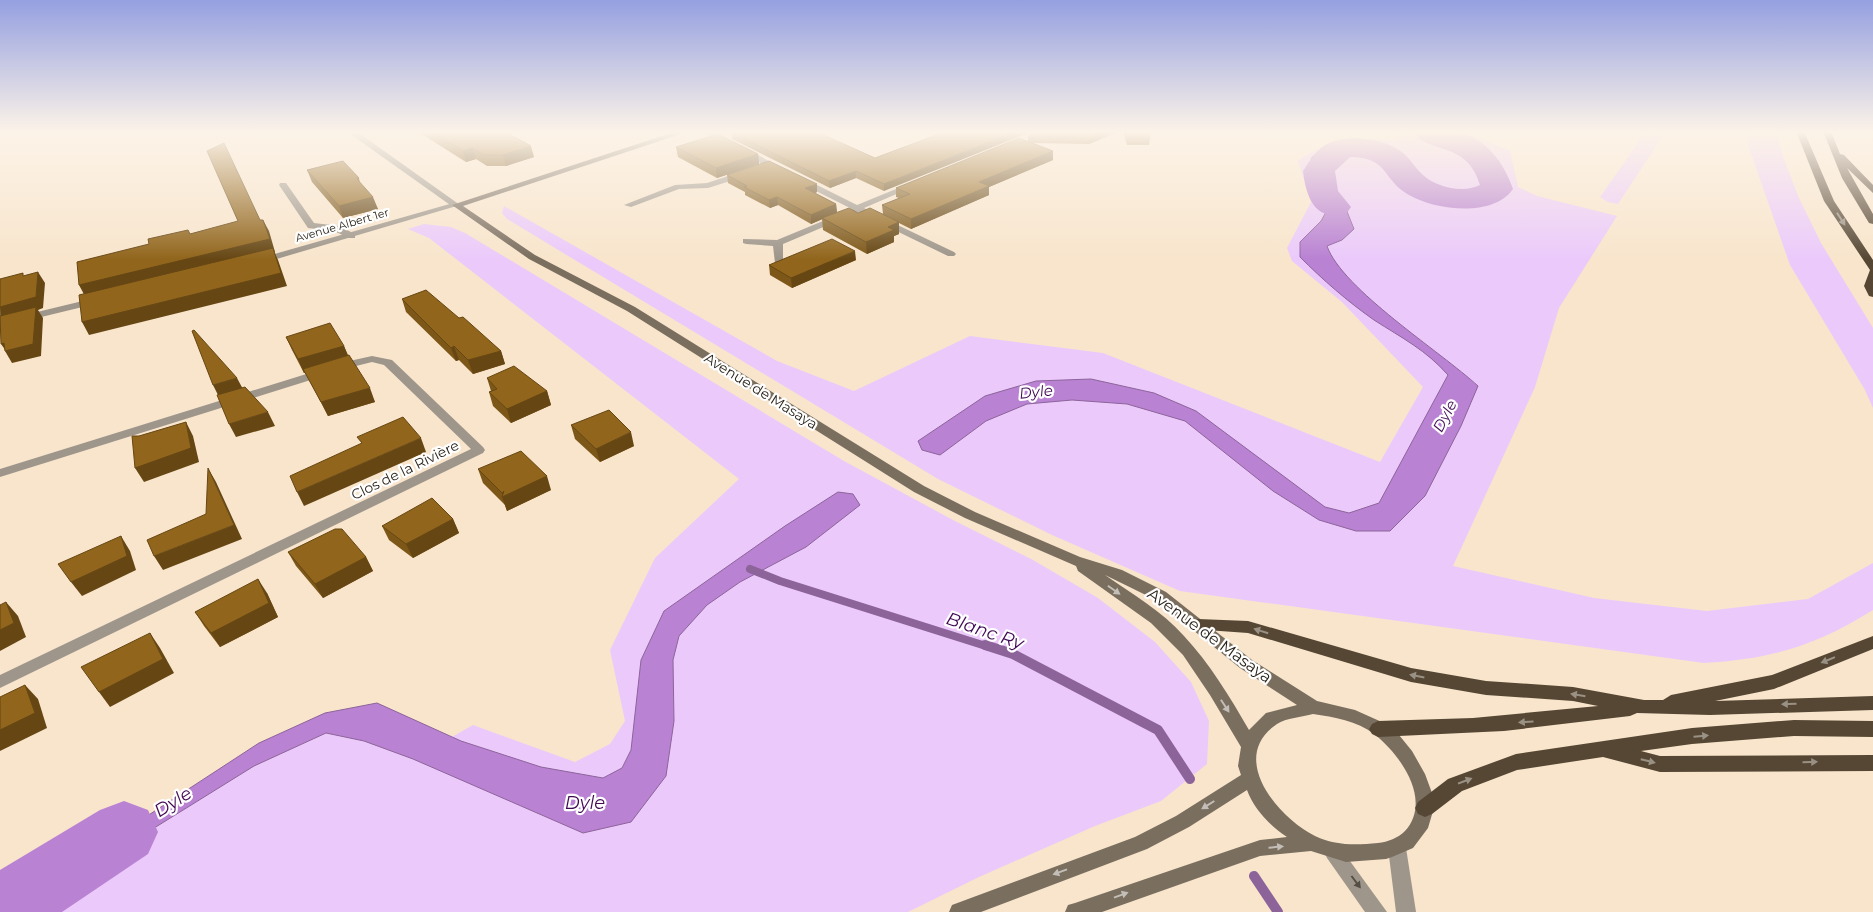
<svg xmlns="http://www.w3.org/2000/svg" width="1873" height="912" font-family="Montserrat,sans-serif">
<rect width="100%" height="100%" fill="#f8e5cc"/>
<!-- green -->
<g fill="#ebcafb">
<path d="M1391 131H1463L1510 151 1518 187 1537 196 1617 216 1559 308 1535 387 1453 566 1594 598 1707 611 1808 599 1873 563V610C1815 646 1772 659 1704 663L1180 591 1052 535 938 479 507 219 502 213 504 206 777 361 854 391 970 336 1103 353 1380 462 1423 387 1342 302 1292 261 1287 248 1311 202 1298 161C1325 141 1359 137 1392 140L1399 135Z"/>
<polygon points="1644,131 1666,131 1618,204 1608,202 1600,197 1631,153"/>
<polygon points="1746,131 1777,131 1782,154 1798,196 1821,243 1873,328 1873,408 1865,390 1790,265 1748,145"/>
<polygon points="424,224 451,227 465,233 844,461 953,520 1033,560 1098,598 1155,642 1191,682 1209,721 1207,764 1161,801 1095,826 979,877 908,912 32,912 130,843 254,766 326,733 364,741 413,759 473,725 575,762 610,744 625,721 610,650 655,558 739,479 429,238 408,229"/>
</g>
<!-- water -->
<g fill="#b982d3" stroke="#8d649a">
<path d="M1326 150 1340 155 1328 168 1327 184 1344 204 1354 229 1342 240 1327 246C1342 289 1441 352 1478 386L1461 426 1425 496 1390 531H1356L1319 520 1273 491 1185 421 1127 404 1072 400 1027 404 986 421 940 455 922 450 918 441 985 396 1036 381 1091 379 1154 393 1196 411 1325 507 1349 513 1379 503 1448 375C1426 350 1402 338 1374 320 1347 301 1323 280 1300 257V242L1321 221 1326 212 1309 169 1312 157Z"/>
<polygon points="838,492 853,494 860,505 806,547 740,582 707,605 679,636 673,660 674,721 666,776 631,822 583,833 413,759 364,741 326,733 254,766 130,843 32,912 0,912 259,743 325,713 377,703 461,741 541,767 603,778 622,768 631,750 641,660 664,611 785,526"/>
</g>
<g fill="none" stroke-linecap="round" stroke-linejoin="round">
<!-- stream-far1 -->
<polyline stroke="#8d649a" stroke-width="8" points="750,569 780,581 989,647"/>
<!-- stream -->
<g stroke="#8d649a" stroke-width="10">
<polyline points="985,645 1013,654 1158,730 1190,779"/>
<polyline points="1254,876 1278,912"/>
</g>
<!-- river -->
<g fill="#b982d3" fill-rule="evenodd">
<path d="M1412 131C1425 131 1441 129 1455 131 1485 137 1504 162 1513 189 1493 218 1435 210 1409 195 1382 180 1389 157 1350 157L1335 171 1338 191 1351 207 1346 214C1315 222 1306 197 1303 171 1309 162 1316 150 1325 145 1346 133 1384 138 1402 152 1410 158 1415 168 1423 175 1436 187 1463 194 1480 185 1467 140 1428 155 1412 131Z"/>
<polygon points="124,801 148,810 158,832 148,854 62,912 0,912 0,870 100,810"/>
</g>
<!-- service -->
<g fill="#9e968b" fill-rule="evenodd">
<polygon points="346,131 356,131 460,205 453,207"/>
<polygon points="280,183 286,183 314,223 339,226 355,234 355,238 349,238 334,231 308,228 279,185"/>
<polygon points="1397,840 1403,842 1406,848 1416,912 1396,912 1388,848 1391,842"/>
<polygon points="1333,844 1339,846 1387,912 1365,912 1327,858 1324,852 1327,846"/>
</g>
<!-- minor -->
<g fill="#9e968b" fill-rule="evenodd">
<polygon points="700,131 711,131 731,142 724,144"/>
<polygon points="742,149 748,149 784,170 777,172 742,153"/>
<polygon points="743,171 746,172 746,176 708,188 679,189 631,207 624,205 675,185 707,183"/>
<polygon points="803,178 857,205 908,184 915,186 864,208 868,210 868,214 859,212 783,244 783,261 781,263 775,263 773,246 746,244 743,243 743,239 777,240 852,209 800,183 799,181"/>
<polygon points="453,203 460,205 263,263 260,264 255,261 257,259"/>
<polygon points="885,219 954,252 956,254 954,256 948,256 882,224 882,220"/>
<polygon points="95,298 99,299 99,303 0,327 0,321"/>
<polygon points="372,356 392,360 483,447 485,450 483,453 0,688 0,675 471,449 384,365 372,362 352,367 0,477 0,469 345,362"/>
</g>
<!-- secondary -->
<path fill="#7a6e5f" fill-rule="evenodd" d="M677 131H690L463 206 535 255 635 307 924 486 975 512 1080 557 1122 570 1166 592 1252 660 1317 701 1355 710 1384 723 1399 735 1412 751 1425 774 1432 793 1433 811 1428 828 1413 848 1392 857 1386 859 1346 862 1311 851 1260 856 1102 912H1065L1068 905 1075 903 1260 840 1287 837C1270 826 1254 809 1247 790L1189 827 1147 849 981 912H949L952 905 1135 837 1176 816 1241 775 1238 766 1241 747 1210 695 1183 655 1151 623 1078 571 1076 566 965 518 914 492 627 311 529 259 452 205ZM1105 575 1156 600 1240 668 1297 705 1266 713 1249 730C1230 697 1210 664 1184 636 1162 611 1132 594 1105 575ZM1313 714C1334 717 1357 721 1374 734 1400 754 1433 800 1405 831 1398 838 1388 842 1378 843 1356 845 1336 846 1315 836 1278 818 1227 757 1277 724 1286 718 1302 717 1313 714Z"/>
<!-- trunk -->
<g fill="#564734" fill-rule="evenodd">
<polygon points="1796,131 1804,131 1834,201 1873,260 1873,297 1869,296 1864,286 1870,270 1824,201"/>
<polygon points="1823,131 1831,131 1840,154 1844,155 1873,185 1873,193 1847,168 1873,214 1873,224 1869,223 1842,178"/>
<polygon points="1198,619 1248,621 1411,668 1486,681 1573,687 1644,700 1663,700 1671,695 1772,675 1873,636 1873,649 1774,689 1715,701 1873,696 1873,710 1710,715 1637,713 1630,716 1504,731 1378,737 1372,734 1369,729 1372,724 1378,721 1473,718 1598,706 1573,701 1486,695 1411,682 1248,633 1192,629 1190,625 1192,621"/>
<polygon points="1794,720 1873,721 1873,737 1794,736 1692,744 1641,751 1660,756 1873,755 1873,771 1660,772 1603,757 1517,770 1462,791 1432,814 1425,817 1418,814 1415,808 1418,802 1448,779 1516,754 1692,728"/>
</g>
</g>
<!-- wall -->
<g fill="#7d5718">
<polygon points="420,131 504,131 534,157 506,166 487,166 476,159 466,162 420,133"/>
<polygon points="947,131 884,191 856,178 830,188 732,139 731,132 875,158"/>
<polygon points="1120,131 1089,144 1031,143 1053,151 1053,160 989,187 989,195 911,229 899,223 899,234 894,236 894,242 867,254 823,230 822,219 811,224 778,205 770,208 745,195 745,192 728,183 727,175 817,192 815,193 836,204 837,213 858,213 883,214 882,205 899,198 896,197 896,188 1028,141 1028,136"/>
<polygon points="1123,131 1148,131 1150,138 1149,145 1127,145"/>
<polygon points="676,147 758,154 759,164 717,178 678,157"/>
<polygon points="307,170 359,178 360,183 378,209 343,218 312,182"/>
<polygon points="856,260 792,288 770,275 769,265"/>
<polygon points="402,299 459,318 501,351 505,364 473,374 459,360 456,361 406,312"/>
<polygon points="286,337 344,346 348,355 375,402 328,416 305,372 304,373 292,350"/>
<polygon points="487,378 547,391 551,405 511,423 493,406 489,392 491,391"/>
<polygon points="571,425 634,446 600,462 575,439"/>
<polygon points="478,469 551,490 507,511 505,505 483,483"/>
<polygon points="453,519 459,533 413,558 389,540 382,526"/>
<polygon points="288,552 366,557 373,571 323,598 296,566"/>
<polygon points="267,593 278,617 220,647 204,626 195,612"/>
</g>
<!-- shaded-wall -->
<g fill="#664714">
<polygon points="1017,131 1033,131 884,191 884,184"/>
<polygon points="1104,131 1120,131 1089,144 1090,137"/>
<polygon points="531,146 534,157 506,166 503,155"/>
<polygon points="472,148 476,159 466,162 463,151"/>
<polygon points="1053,151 1053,160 989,187 989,195 911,229 911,219 979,182"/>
<polygon points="758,154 759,164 717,178 716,168"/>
<polygon points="856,171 856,178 830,188 829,181"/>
<polygon points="817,184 817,192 805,197 805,188"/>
<polygon points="373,197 378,209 343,218 339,206"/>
<polygon points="777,197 778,205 770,208 769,200"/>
<polygon points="836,204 837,213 811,224 811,215"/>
<polygon points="263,220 269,231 275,252 274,252 278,260 287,286 89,335 82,322 86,298 79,285"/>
<polygon points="899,222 899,234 894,236 894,242 867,254 866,242 888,227"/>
<polygon points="855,251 856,260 792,288 791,278"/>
<polygon points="38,272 45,283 43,308 38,310 43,318 41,356 12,363 5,351 6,351 1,344 0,307"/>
<polygon points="344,346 349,359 304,373 298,359"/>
<polygon points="454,346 459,360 456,361 451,348"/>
<polygon points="501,351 505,364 473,374 468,360"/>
<polygon points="237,378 244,391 220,399 213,385"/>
<polygon points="370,388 375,402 328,416 321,402"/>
<polygon points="547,391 551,405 511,423 507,409"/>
<polygon points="268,412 275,426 236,437 229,424"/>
<polygon points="186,422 193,436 199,462 144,482 135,468"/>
<polygon points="631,432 634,446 600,462 596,449"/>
<polygon points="421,438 426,452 304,506 297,492"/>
<polygon points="208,468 216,482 242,539 163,570 154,556 234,525"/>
<polygon points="547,476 551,490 507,511 502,497 503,496 502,493"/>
<polygon points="453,519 459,533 413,558 406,544"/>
<polygon points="121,536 130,551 136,570 82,596 71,582"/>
<polygon points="366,557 373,571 323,598 315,584"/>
<polygon points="258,579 267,593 278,617 220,647 211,633"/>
<polygon points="6,602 18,616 26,637 0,651 0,630"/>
<polygon points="150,633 160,648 174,673 110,707 99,692"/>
<polygon points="25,685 38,699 47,728 0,751 0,730"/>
</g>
<!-- building -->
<g fill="#91651c" stroke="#664714">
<polygon points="431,131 504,131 531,146 503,155 484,155 472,148 463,151"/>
<polygon points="735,131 815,131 875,158 947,131 1017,131 884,184 856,171 829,181 731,132"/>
<polygon points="1038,131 1104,131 1090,137 1028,136"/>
<polygon points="1126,131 1148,131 1150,138 1128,138"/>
<polygon points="718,134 758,154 716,168 676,147"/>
<polygon points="1019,138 1053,151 979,182 989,186 911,219 882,205 910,194 896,188"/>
<polygon points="224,143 260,220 263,220 270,239 79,285 77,262 149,244 148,239 188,230 190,234 238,221 207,151"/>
<polygon points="343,161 359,178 357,179 373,197 339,206 307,170"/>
<polygon points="769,161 817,184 805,188 836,204 811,215 777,197 769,200 744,187 747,186 727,175"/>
<polygon points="849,208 858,213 870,208 899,222 888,227 894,230 866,242 822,218"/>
<polygon points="832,239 855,251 791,278 769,265"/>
<polygon points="273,248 281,273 82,322 79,295"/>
<polygon points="38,272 36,297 0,307 0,279 23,273 23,276"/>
<polygon points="426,290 459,318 463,317 501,351 468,360 454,346 451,348 402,299"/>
<polygon points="36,307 33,344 5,351 4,343 1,344 0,316"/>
<polygon points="330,323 344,346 298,359 286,337"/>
<polygon points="194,330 237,378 213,385 192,331"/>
<polygon points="349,355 370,388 321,402 303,369"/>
<polygon points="514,366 547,391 507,409 489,392 497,389 487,378"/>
<polygon points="245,387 268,412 229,424 217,395"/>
<polygon points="609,410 631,432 596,449 571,425"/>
<polygon points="403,417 421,438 297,492 290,476 362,443 357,437"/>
<polygon points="186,422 191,448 135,468 132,436 139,436"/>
<polygon points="521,451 547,476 502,497 504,491 502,493 478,469"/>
<polygon points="208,468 234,525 154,556 147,540 206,514"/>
<polygon points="432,498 453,519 406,544 382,526"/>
<polygon points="335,529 342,529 366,557 315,584 288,552"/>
<polygon points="121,536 127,556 71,582 58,564"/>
<polygon points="258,579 269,603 211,633 195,612"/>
<polygon points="6,602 14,623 0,630 0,605"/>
<polygon points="150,633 163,659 99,692 81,667"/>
<polygon points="25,685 35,713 0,730 0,697"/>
</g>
<!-- one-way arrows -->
<defs><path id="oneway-solid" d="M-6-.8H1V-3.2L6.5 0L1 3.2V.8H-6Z" transform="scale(1.25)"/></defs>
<g fill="#9a9185">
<use href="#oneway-solid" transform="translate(1841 219) rotate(57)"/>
<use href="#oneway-solid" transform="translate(1261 631) rotate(-163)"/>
<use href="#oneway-solid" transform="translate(1828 660) rotate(158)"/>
<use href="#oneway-solid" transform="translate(1417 676) rotate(-169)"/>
<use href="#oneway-solid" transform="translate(1578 695) rotate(-171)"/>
<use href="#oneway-solid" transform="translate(1789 704) rotate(179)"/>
<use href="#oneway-solid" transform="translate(1526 722) rotate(176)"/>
<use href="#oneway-solid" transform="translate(1701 736) rotate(-5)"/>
<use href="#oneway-solid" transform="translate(1648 761) rotate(14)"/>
<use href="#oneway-solid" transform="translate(1810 762) rotate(-1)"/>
<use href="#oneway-solid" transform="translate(1465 781) rotate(-21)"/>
</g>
<g fill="#c3beb7">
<use href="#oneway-solid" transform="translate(1114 590) rotate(35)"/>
<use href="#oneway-solid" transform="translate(1225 706) rotate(57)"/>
<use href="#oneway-solid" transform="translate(1208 805) rotate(148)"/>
<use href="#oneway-solid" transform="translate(1276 847) rotate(-6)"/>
<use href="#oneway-solid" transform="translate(1060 872) rotate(160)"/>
<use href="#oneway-solid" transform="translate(1121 895) rotate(-20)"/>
</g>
<use fill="#554e44" href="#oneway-solid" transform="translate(1356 882) rotate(53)"/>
<!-- sky -->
<linearGradient id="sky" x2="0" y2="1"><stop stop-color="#95a0e0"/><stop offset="0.51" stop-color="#fcf3e8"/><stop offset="1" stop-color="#fcf3e8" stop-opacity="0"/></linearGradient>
<rect width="1873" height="259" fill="url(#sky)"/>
<g text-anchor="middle" stroke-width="4.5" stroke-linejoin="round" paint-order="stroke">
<!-- far-street labels -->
<g font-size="11" fill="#251e15" stroke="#fff">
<text transform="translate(342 225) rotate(-16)" y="4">Avenue Albert 1er</text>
</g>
<!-- street labels -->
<g font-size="14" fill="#251e15" stroke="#fff">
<text transform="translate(761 391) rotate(32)" y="5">Avenue de Masaya</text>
<text transform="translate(405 470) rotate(-26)" y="5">Clos de la Rivière</text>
</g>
<!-- water labels -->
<g font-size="15" font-style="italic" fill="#400954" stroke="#fff">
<text transform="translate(1036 392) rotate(-6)" y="5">Dyle</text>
<text transform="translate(1445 416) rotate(-62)" y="5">Dyle</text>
</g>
<!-- near-street labels -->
<g font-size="16" fill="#251e15" stroke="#fff">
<text transform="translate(1210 635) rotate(36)" y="6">Avenue de Masaya</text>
</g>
<!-- near-water labels -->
<g font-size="18" font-style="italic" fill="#400954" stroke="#fff">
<text transform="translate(985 631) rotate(19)" y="6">Blanc Ry</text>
<text transform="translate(173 802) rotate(-32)" y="6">Dyle</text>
<text x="585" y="809">Dyle</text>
</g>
</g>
</svg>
